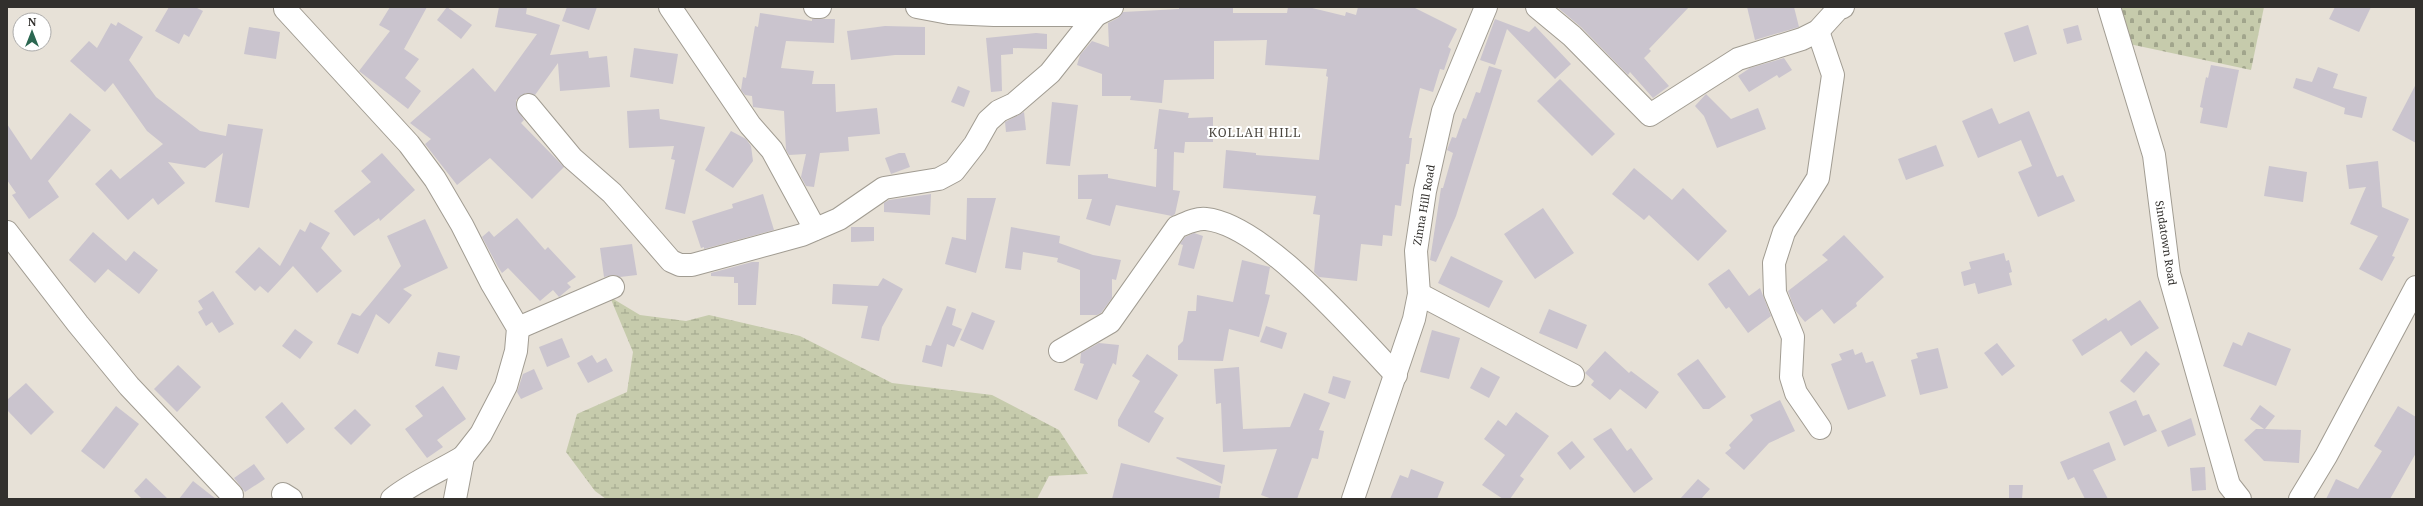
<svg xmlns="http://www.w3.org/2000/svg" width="2423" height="506" font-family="'Noto Serif',serif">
<defs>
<pattern id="wetland-marsh" width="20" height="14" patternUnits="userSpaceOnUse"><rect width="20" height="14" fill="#c6cbac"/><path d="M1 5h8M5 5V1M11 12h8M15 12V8" fill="none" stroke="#a1a58c"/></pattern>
<pattern id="cemetery-stones" width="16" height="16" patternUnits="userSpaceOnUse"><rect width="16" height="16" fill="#c6cbac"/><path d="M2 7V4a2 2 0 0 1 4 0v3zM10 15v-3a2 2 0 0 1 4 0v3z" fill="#a1a58c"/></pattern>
</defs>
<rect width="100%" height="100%" fill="#e7e1d7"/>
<!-- wetland -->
<polygon fill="url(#wetland-marsh)" points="610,297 640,315 686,321 709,315 800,336 892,383 992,395 1059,430 1088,474 1049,476 1037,499 606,499 595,491 566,452 577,414 627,392 633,352"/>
<!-- cemetery -->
<polygon fill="url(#cemetery-stones)" points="2113,7 2264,7 2251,70 2120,42"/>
<!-- building -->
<g fill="#cac4ce">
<polygon points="169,7 195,7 203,11 189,37 184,34 179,44 155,31"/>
<polygon points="390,7 427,7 404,49 419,59 405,78 421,91 408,109 359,71 390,31 379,25"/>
<polygon points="447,7 472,25 461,39 437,20"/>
<polygon points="499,7 527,7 526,14 560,25 550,55 588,51 589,58 607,56 610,87 560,91 558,63 535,95 526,93 516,100 516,107 524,120 521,123 564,167 532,199 490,158 457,185 425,144 431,139 410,123 473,68 495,92 537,34 495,27"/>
<polygon points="567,7 597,7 589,30 562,21"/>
<polygon points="1179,7 1233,7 1233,13 1287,13 1288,7 1308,7 1345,16 1346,12 1356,15 1358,7 1413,7 1457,29 1448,47 1451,49 1444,70 1440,69 1433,92 1420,88 1409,138 1412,138 1409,164 1406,164 1401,206 1395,205 1392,236 1383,235 1382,246 1361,244 1357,281 1319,277 1314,272 1320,215 1313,214 1316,196 1223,188 1226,150 1256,153 1256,155 1319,160 1328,77 1326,76 1327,69 1265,65 1267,40 1214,41 1214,79 1164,80 1162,103 1130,100 1131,96 1102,96 1102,74 1077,65 1080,55 1092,41 1109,47 1108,23 1118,18 1123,12 1179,9"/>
<polygon points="1557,7 1689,7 1649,49 1651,51 1644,58 1669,86 1653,98 1630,72 1628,75 1581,27"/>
<polygon points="1747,7 1794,7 1799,27 1755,40"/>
<polygon points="2335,7 2371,7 2359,32 2329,19"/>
<polygon points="760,13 812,21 812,19 835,19 834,43 786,41 781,68 814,71 812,84 835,84 836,112 877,108 880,134 848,137 849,151 820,153 814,187 806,186 801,177 806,154 789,155 786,150 784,111 753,107 752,96 745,95 741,90 743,77 746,78 755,26 758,27"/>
<polygon points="1495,19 1529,32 1535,26 1571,64 1555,79 1507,29 1495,65 1480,60"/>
<polygon points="118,22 143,37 129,60 156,97 200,131 226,136 228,124 263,129 249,208 215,202 223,153 205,168 168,162 185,183 158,205 153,198 128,220 95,184 111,169 120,179 163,144 147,131 113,83 105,92 70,61 89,41 97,48 111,23 116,26"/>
<polygon points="2028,25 2037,54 2014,62 2004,33"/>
<polygon points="2078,25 2082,40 2067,44 2063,29"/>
<polygon points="885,26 925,27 925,55 895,55 851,60 847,31"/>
<polygon points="249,27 280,32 276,59 244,54"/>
<polygon points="1036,33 1047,34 1047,49 1013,48 1013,54 1001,55 1002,91 991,92 986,38"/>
<polygon points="634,48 678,54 673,84 630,77"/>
<polygon points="1784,58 1792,70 1779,78 1777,75 1749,92 1738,76 1750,68"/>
<polygon points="2211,65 2239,70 2227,128 2200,123 2203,108 2200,107 2206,77 2208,78"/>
<polygon points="1489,66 1502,70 1456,216 1436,262 1430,260 1441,188 1443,188 1453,153 1447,150 1452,137 1456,138 1463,118 1466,119 1476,92 1480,93"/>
<polygon points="2318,67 2338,74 2333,88 2367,97 2362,118 2344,114 2345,108 2293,88 2296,78 2312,82"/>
<polygon points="1560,79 1615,134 1592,156 1537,101"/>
<polygon points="2416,84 2416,143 2392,130"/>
<polygon points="958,86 970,91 964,107 951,102"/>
<polygon points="1706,94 1731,119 1758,108 1766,129 1717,148 1704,116 1695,106"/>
<polygon points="1052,102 1078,105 1070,166 1046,164"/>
<polygon points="1992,108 1999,124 2029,111 2057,177 2063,175 2075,201 2038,217 2018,172 2032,166 2021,140 1978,158 1962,121"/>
<polygon points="659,109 660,119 705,127 685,214 665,209 675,160 671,159 674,146 629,148 627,111"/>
<polygon points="1159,109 1189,113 1188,118 1213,117 1213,142 1185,142 1184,153 1174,152 1173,190 1180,191 1175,214 1172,216 1116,205 1110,226 1086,219 1092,199 1078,199 1078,175 1108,174 1108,178 1156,187 1157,149 1154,149"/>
<polygon points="1024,112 1026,130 1006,132 1005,122"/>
<polygon points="70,113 91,130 48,181 59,197 29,219 12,195 16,193 7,180 7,124 31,160"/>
<polygon points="731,131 746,139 751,146 753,161 733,188 705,170"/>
<polygon points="1936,145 1944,166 1906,180 1898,159"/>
<polygon points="382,153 415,190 380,221 379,218 354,236 334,211 371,182 361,171"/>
<polygon points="899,153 905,153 910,167 891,174 885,158"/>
<polygon points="2378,161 2382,207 2409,219 2392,256 2395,257 2382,281 2359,269 2378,236 2350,224 2366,187 2349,189 2346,165"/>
<polygon points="2269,166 2307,172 2303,202 2264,196"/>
<polygon points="1634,168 1672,200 1683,188 1727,231 1698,261 1649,215 1644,220 1612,194"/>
<polygon points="763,194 774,230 704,249 704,247 701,248 692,221 733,208 732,204"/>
<polygon points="931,194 930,215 884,212 884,203 889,200"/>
<polygon points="967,198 996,198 976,273 945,264 952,237 966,240"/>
<polygon points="1543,208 1574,253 1535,279 1504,234"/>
<polygon points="517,218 545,250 548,247 576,277 567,283 571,287 559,297 553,290 540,301 508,268 502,273 498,267 482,237 489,231 494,237"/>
<polygon points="425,219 448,268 403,289 412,295 389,324 376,314 358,354 337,344 352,313 360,316 401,266 387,236"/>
<polygon points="310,222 330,233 321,248 342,271 317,293 293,266 268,293 260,286 255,291 235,272 259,247 280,266 300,229 305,232"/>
<polygon points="851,227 874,227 874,241 851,242"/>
<polygon points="1011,227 1060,236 1059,243 1093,255 1121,260 1116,280 1112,279 1112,298 1101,313 1097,315 1080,315 1080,270 1057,262 1058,258 1023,252 1021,270 1005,268"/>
<polygon points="93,232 126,261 134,251 158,270 139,294 108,269 95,283 69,260"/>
<polygon points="1194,233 1203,236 1194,269 1178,265 1183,245 1180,244 1185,237"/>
<polygon points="1844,235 1884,277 1856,303 1857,306 1834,324 1822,309 1805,322 1795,310 1788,291 1828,260 1822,255"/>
<polygon points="632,244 637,275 620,277 614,275 604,277 600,248"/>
<polygon points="2004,253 2006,261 2009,260 2012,272 2009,273 2012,285 1978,294 1975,283 1964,286 1961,272 1971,269 1969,262"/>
<polygon points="1451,256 1503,281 1489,308 1438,283"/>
<polygon points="1242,260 1270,267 1265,294 1270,295 1259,337 1229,329 1223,361 1178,360 1178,346 1183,341 1188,311 1196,311 1197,295 1233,302"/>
<polygon points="752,262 759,262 756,305 738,305 738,283 734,283 734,277 711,276 711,273"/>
<polygon points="1729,269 1749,296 1760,288 1771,316 1748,333 1729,307 1726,309 1708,284"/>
<polygon points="883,278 903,289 882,327 879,341 861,338 868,306 832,304 833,284 878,286"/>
<polygon points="213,291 234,324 219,333 212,322 206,326 198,312 203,309 198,301"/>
<polygon points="2140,300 2159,328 2131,346 2121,331 2082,356 2072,340 2106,318 2108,321"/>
<polygon points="947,306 956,309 952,325 962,329 954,347 947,344 942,367 922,362 926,345 931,346"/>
<polygon points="1549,309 1587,325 1577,349 1539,333"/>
<polygon points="972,312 995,321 983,350 960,340"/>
<polygon points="1266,326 1287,333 1282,349 1260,342"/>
<polygon points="295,329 313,342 300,359 282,346"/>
<polygon points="1432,330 1460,338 1449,379 1420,372"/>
<polygon points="2248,332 2291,349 2276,386 2223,366 2233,342 2242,346"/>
<polygon points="562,338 570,357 547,367 539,347"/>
<polygon points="1099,343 1119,345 1116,365 1113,363 1097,400 1074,390 1084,364 1080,363 1081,353"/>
<polygon points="1997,343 2015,366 2002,376 1984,353"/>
<polygon points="1938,348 1948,388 1920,395 1911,360 1918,358 1916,353"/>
<polygon points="1853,349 1855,355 1862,352 1866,363 1873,361 1886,396 1848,410 1831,364 1842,360 1839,354"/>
<polygon points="1605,351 1629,373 1631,371 1659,392 1646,409 1620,389 1610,400 1591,385 1594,381 1585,373"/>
<polygon points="2146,351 2160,364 2134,393 2120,381"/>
<polygon points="438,352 460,356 457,370 435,366"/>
<polygon points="1147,354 1178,375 1154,412 1164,418 1149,443 1118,426 1118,420 1140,381 1132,376"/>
<polygon points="592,355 597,363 606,358 613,371 588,383 577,363"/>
<polygon points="1698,359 1726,397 1709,409 1703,409 1677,374"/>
<polygon points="178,365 201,387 177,412 154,389"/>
<polygon points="1239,367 1243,429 1290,427 1304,393 1330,403 1319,430 1324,431 1318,459 1312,458 1297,499 1272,499 1261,495 1277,449 1223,452 1221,403 1216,404 1214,369"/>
<polygon points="1481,367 1500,377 1489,398 1470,388"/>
<polygon points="534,369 543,389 521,399 517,392 523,374"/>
<polygon points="1333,376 1351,381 1345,399 1328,393"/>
<polygon points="26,383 54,412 31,435 7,410 7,400"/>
<polygon points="443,386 466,419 437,440 443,447 427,458 405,429 423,416 415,406"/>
<polygon points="1780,400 1795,431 1769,443 1744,470 1725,453 1731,448 1729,445 1753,420 1750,415"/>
<polygon points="2136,400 2143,416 2149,414 2157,431 2124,446 2109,412"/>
<polygon points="282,402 305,429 287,444 265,417"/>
<polygon points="2260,405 2275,416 2265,429 2301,430 2299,463 2264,461 2244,440 2256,429 2264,429 2250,419"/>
<polygon points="116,406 139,424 104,469 81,451"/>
<polygon points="2398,406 2416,417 2416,453 2390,499 2326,499 2336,479 2358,489 2382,451 2374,446"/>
<polygon points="355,409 371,425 351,445 334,428"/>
<polygon points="1516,412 1549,436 1520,476 1524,479 1510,499 1503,499 1482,485 1505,455 1484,439 1498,420 1506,426"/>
<polygon points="2191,418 2196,435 2168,447 2161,431"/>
<polygon points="1611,428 1627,451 1631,448 1653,479 1634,493 1593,439"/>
<polygon points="1572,441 1585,457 1570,470 1557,453"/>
<polygon points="2109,442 2116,460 2093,470 2108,499 2085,499 2074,477 2068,480 2060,462"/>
<polygon points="1177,457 1225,465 1222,484 1176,458"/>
<polygon points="1121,463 1221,486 1219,499 1112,499"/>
<polygon points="254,464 265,479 245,492 234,478"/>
<polygon points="2205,467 2206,490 2192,491 2190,468"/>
<polygon points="1411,469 1444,482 1437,499 1390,499 1400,475 1408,478"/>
<polygon points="146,478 168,499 142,499 134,491"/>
<polygon points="1698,479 1710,489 1701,499 1680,499"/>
<polygon points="193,481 216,499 179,499"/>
<polygon points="2009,485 2023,485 2022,499 2009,499"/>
</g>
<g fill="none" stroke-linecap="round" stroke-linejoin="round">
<!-- minor casing -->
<g stroke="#a19c92" stroke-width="24">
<g id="minor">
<polyline points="670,7 750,125 772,150 815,229"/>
<polyline points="815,7 820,7"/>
<polyline points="917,7 949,13 994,15 1096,15 1112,7"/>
<polyline points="1537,7 1572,36 1650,115 1738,59 1802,39 1818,31 1838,9 1843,7"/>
<polyline points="2109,7 2154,155 2169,274 2229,485 2240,499"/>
<polyline points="285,9 409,144 435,179 462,225 492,284 518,328 516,351 506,386 481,434 463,457 455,499"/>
<polyline points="1818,31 1833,75 1818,178 1784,232 1774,263 1775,293 1793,337 1791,377 1796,393 1820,428"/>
<polyline points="528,105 572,158 612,193 671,261 680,265 692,265 802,235 839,219 884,188 939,179 954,171 975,144 988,121 999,111 1014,104 1050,73 1096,15"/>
<polyline points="7,232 78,324 129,386 232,495"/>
<polyline points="1419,294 1573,375"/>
<polyline points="518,328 613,287"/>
<path d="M1060 351 1110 322 1177 227C1187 223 1195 218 1206 219 1264 225 1356 333 1396 375"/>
<polyline points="283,494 291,499"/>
<path d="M392 499C413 482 440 471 463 457"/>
<polyline points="1353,499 1414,319 1419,294 1416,251 1425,191 1443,111 1486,7"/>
<polyline points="2300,499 2326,456 2416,287"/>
</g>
</g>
<!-- minor -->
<use href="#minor" stroke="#fff" stroke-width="22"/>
</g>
<g text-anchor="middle" stroke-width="4" stroke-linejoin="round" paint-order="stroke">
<!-- street labels -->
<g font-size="11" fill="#32302d" stroke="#fff">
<text transform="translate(1424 205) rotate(-80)" y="4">Zinna Hill Road</text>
<text transform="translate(2166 243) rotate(81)" y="4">Sindatown Road</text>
</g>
<!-- neighbourhood labels -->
<g font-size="12" letter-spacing="1" fill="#49443c" stroke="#fff">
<text x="1255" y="137">KOLLAH HILL</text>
</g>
</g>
<!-- border -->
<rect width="2423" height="506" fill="none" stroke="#32302d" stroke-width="16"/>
<!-- north arrow -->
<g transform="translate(32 32)"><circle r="19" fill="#ffffff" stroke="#adacab"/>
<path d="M0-3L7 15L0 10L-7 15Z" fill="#2b6751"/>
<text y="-6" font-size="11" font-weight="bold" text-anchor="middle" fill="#32302d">N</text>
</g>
</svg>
